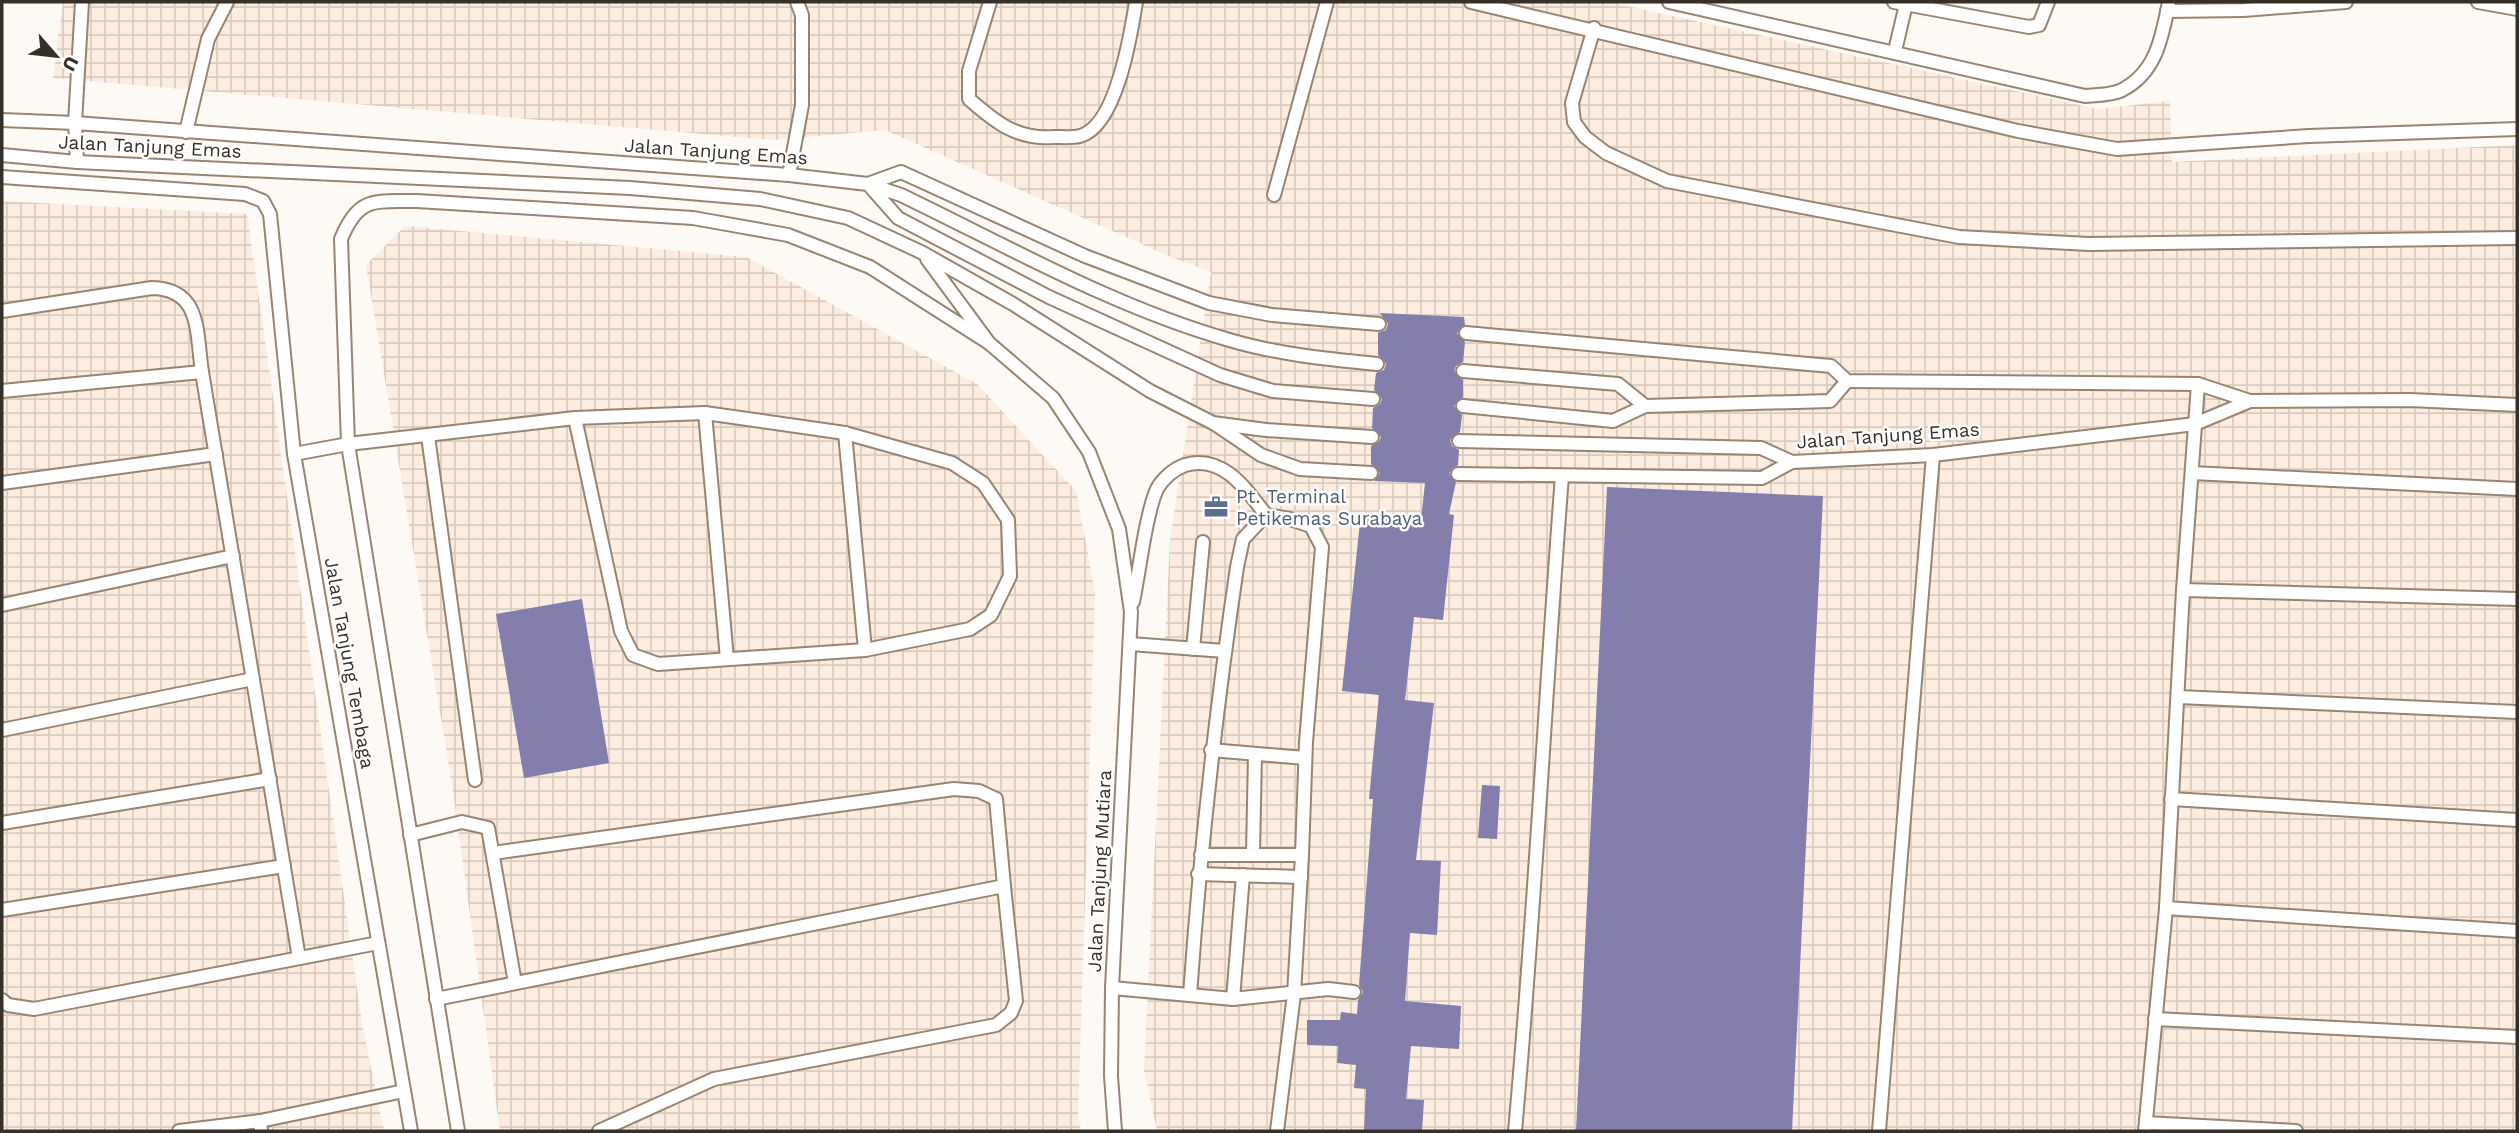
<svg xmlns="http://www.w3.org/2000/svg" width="2519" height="1133" font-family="'Work Sans',sans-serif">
<defs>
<pattern id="industrial-grid" width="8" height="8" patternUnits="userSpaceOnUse" patternTransform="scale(1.75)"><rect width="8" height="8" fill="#fcede0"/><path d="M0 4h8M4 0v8" fill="none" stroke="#d9ccc0"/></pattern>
</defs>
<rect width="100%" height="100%" fill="#fdf9f5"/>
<!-- industrial -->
<g fill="url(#industrial-grid)">
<polygon points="63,2 1609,2 2098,109 2170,101 2172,162 2517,145 2517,1131 1157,1131 1144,1070 1170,541 1211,272 1171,257 885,130 773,140 53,78"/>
<polygon points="2,201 247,214 362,1024 384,1131 2,1131"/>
<polygon points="405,226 746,257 977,384 1076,491 1095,592 1078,1116 1081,1131 500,1131 452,785 366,265"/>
</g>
<!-- building -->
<g fill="#837eab">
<polygon points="1380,313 1464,317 1465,325 1457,333 1465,342 1463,362 1456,366 1454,371 1463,380 1463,397 1454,406 1462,415 1460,432 1450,440 1452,446 1459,450 1458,465 1449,473 1456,482 1449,514 1454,515 1443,620 1414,617 1405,700 1434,703 1416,860 1441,861 1437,935 1410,933 1405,1001 1461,1006 1459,1049 1411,1046 1406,1099 1424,1100 1422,1131 1364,1131 1366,1089 1354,1088 1356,1065 1337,1063 1338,1046 1307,1045 1307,1020 1340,1020 1341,1012 1357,1014 1358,1000 1363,992 1359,985 1373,799 1369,799 1379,695 1342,691 1361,513 1421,519 1425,483 1374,481 1380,473 1371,464 1371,446 1379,442 1381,437 1372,428 1373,408 1380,404 1382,399 1374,390 1376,373 1384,370 1386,364 1378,355 1378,333 1386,330 1388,324"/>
<polygon points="1607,487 1823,496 1792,1131 1576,1131"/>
<polygon points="582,599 609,763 524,778 496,614"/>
<polygon points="1482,785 1500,786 1497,839 1478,838"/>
</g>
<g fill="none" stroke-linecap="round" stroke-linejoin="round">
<!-- service casing -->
<g stroke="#978571" stroke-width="16">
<g id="service">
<path d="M990 2 969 71V99C995 122 1017 140 1054 137 1062 137 1072 138 1080 136 1117 126 1131 33 1136 2"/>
<polyline points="1471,2 2018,131 2117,149 2309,136 2517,129"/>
<path d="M1669 2 2085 96C2096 95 2113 95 2122 90 2157 72 2162 36 2169 2"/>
<polyline points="1894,2 2029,27 2039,25 2048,2"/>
<polyline points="2478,2 2517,9"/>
<polyline points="2167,11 2243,10 2346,2"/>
<polyline points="1594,28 1572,103 1574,122 1585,137 1606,153 1667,181 1959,237 2089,244 2517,238"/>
<polyline points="1895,51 1906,4"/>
<polyline points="2,120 75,123 789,175 868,184 898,218 1049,297 1220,375 1273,391 1373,399"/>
<polyline points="186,132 208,39 227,2"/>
<polyline points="2,155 77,162 630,188 760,199 848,218 923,253 1013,304 1150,391 1213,423 1266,430 1372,437"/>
<polyline points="77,162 75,123 82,2"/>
<polyline points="789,175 802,105 802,15 797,2"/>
<polyline points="2,177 245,194 263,201 270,214 294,454 411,1131"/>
<path d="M868 184 901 195C1007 246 1112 306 1226 339 1275 354 1326 359 1377 364"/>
<polyline points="868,184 901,172 1085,256 1209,303 1272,315 1379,324"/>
<polyline points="1274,195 1327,2"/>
<polyline points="927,259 989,343 1053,398 1089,452 1119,529 1131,612 1112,988 1111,1076 1115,1131"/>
<path d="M2 311 152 288C202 289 196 333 202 372L299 958"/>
<polyline points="1466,333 1831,366 1847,381 2198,384 2250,401 2410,400 2517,405"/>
<polyline points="1463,371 1618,384 1645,406 1830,401 1847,381"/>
<polyline points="2,391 202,372"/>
<polyline points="1463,406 1613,421 1645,406"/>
<polyline points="705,413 727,659"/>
<polyline points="1215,424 1261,455 1300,469 1371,473"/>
<polyline points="845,433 865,650"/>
<polyline points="428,436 475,780"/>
<polyline points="1459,441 1761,448 1792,462 1933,455 2195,424 2250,401"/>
<polyline points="294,454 348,444 575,418 705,413 845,433 952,463 983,483 1008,520 1010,576 991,615 970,629 865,650 658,664 633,655 621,631 575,418"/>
<polyline points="2192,473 2517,489"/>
<polyline points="1458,474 1762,478 1792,462"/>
<polyline points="2,483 216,454"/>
<polyline points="2183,590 2517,599"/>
<path d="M1133 602C1139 573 1146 513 1157 489 1163 478 1174 469 1185 465 1223 454 1246 489 1266 515"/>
<polyline points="2,605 233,556"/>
<polyline points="1130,644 1225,651"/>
<polyline points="1193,649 1203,542"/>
<polyline points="2178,697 2517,712"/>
<polyline points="2,730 253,679"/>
<polyline points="1211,750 1305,758"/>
<polyline points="2171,799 2517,820"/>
<polyline points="2,823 270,779"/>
<polyline points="410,835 462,822 488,828 515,983"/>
<polyline points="1253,854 1255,754"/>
<polyline points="1198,874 1301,877"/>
<polyline points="2166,908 2517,931"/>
<polyline points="2,910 284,866"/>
<polyline points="1112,988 1233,999 1328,989 1354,992"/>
<path d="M1190 995C1200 852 1216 710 1237 567L1243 539 1266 515 1290 519 1311 526 1322 547 1306 742 1302 855H1201"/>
<polyline points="436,999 1004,886 996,799 979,791 954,789 493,853"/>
<polyline points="1233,999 1243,875"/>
<polyline points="2,1000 8,1005 34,1009 378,943"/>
<polyline points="2155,1019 2517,1037"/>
<polyline points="260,1121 404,1091"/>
<polyline points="2146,1123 2296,1131"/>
<polyline points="179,1131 260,1121 261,1131"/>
<path d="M458 1131 348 444 341 239C359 195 375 202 417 201L693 218 788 235 870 267 989 343"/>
<polyline points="599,1131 714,1079 996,1025 1011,1013 1016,1001 1004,886"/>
<polyline points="1277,1131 1294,994 1302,855"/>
<path d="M1515 1131C1535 913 1545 694 1562 476"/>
<polyline points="1879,1131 1933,455"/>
<polyline points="2145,1131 2166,908 2183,590 2198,384"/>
</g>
</g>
<!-- service -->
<use href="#service" stroke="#fff" stroke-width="12"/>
</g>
<!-- icons -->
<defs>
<g id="office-bare" transform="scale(1.89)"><path d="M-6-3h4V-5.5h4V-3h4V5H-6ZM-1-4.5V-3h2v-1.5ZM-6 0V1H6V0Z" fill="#5c6f8a" stroke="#fff" stroke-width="2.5" paint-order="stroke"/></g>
</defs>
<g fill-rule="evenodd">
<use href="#office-bare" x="1216" y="507"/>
</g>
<g text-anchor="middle" stroke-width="5" stroke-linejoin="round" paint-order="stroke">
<!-- street labels -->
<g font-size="19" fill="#373028" stroke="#fff">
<text transform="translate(150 146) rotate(3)" y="7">Jalan Tanjung Emas</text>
<text transform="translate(716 151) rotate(4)" y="7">Jalan Tanjung Emas</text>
<text transform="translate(1888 435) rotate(-4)" y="7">Jalan Tanjung Emas</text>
<text transform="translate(350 663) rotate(80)" y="7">Jalan Tanjung Tembaga</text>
<text transform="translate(1099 871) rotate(-87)" y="7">Jalan Tanjung Mutiara</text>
</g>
<!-- service labels -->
<g font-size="19" fill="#4e5e75" stroke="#fff" text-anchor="start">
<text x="1236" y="503">Pt. Terminal<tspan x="1236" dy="22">Petikemas Surabaya</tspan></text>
</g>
</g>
<!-- border -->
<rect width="2519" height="1133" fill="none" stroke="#373028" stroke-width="7"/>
<!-- north arrow -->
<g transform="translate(56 56) rotate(118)" stroke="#ffffff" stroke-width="5" paint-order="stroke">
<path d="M0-5L12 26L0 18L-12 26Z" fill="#373028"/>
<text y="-10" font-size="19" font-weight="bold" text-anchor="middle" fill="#373028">U</text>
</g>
</svg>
